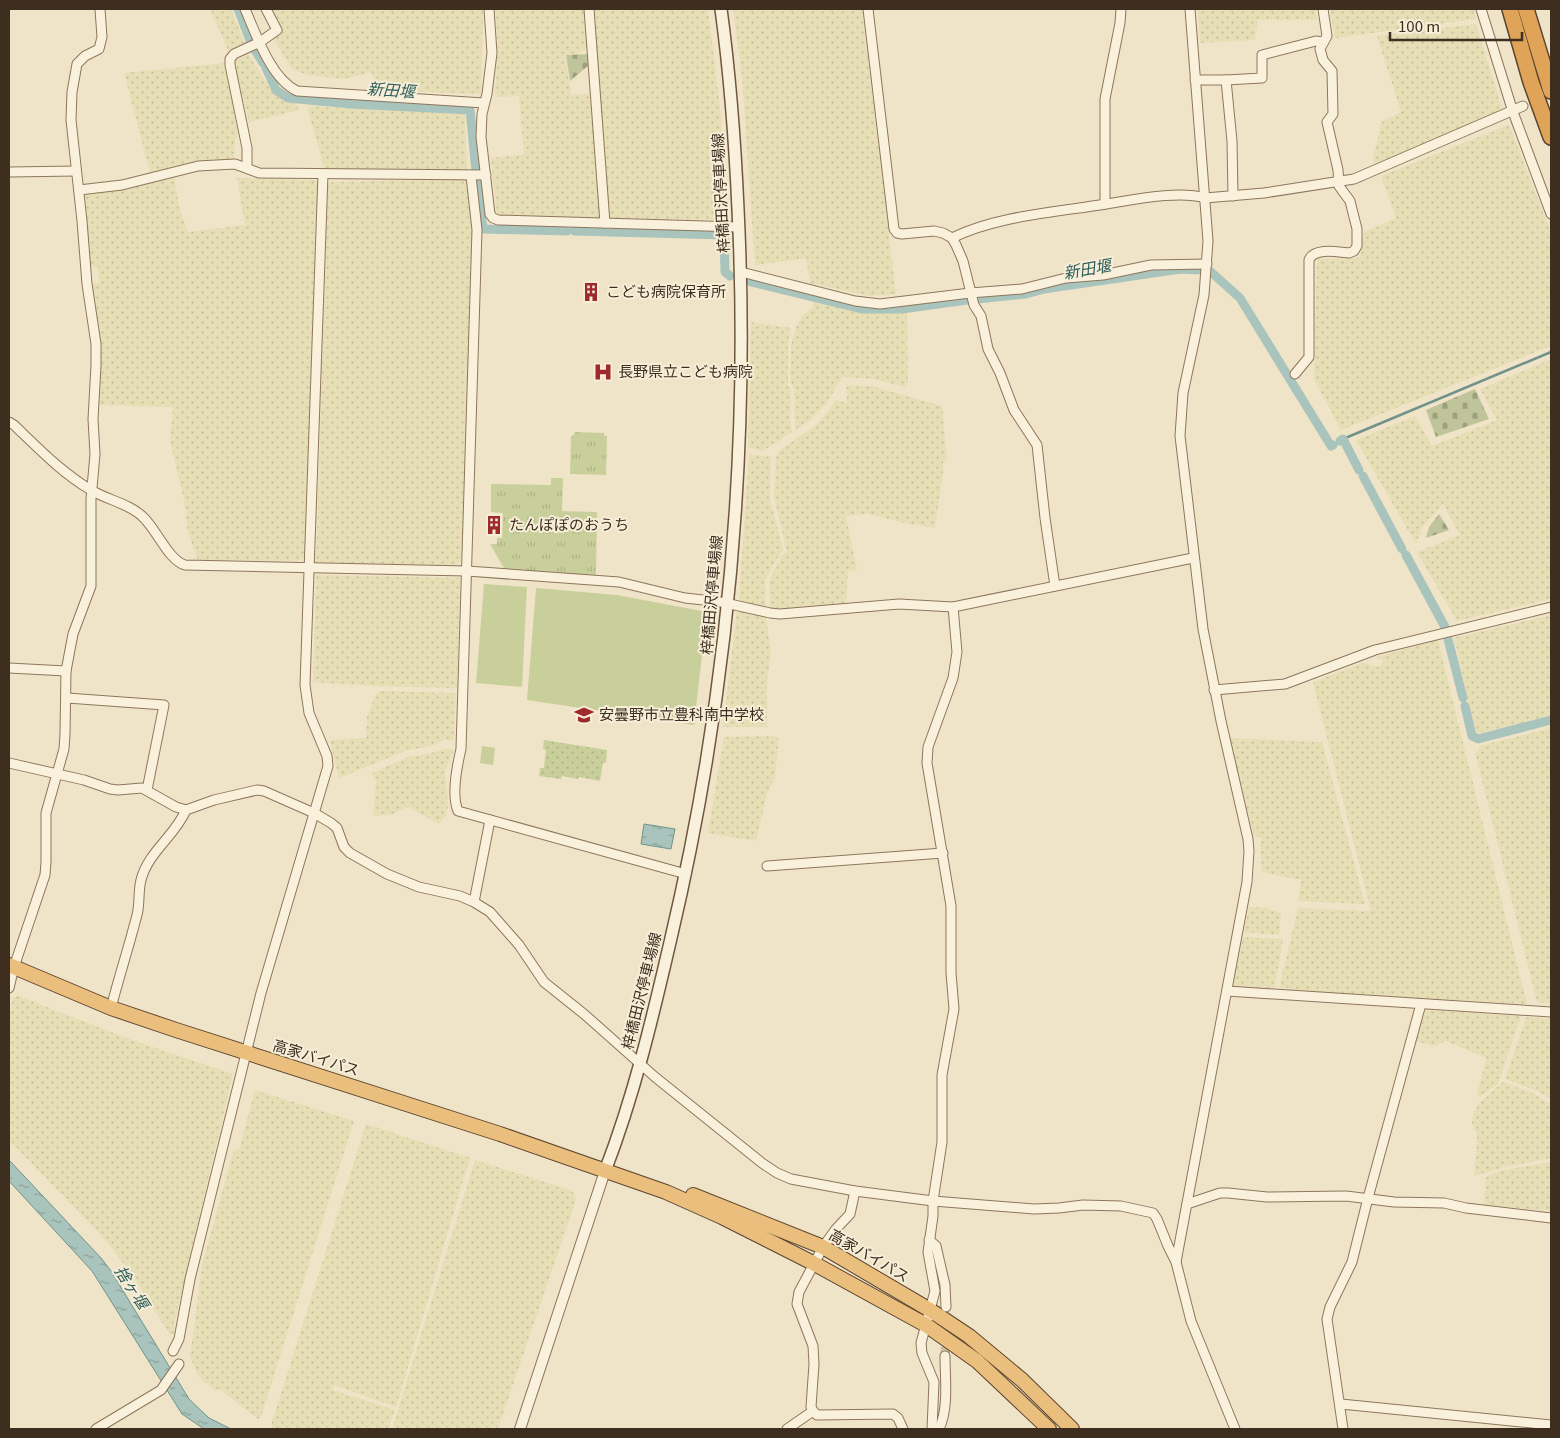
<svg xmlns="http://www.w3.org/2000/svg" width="1560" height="1438" font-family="Georgia,'Noto Sans JP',serif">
<defs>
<pattern id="farmland-dots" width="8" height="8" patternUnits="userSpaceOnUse" patternTransform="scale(1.25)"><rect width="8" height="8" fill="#e6deb5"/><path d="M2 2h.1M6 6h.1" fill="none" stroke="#c6bf9b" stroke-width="1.8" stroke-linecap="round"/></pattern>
<pattern id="cemetery-stones" width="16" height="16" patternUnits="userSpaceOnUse" patternTransform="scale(1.25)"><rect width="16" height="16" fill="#bfc49a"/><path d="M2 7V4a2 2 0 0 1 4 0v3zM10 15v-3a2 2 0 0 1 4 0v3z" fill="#9ca07d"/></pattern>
<pattern id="park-tufts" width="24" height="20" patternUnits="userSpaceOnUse" patternTransform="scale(1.25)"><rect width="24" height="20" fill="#c9cf9b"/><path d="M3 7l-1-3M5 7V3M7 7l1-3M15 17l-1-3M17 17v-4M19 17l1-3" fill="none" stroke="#aeb285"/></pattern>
<pattern id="garden-dots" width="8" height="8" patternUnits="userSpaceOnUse" patternTransform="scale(1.25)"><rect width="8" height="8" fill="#c9cf9b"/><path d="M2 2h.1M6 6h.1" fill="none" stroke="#aeb285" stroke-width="1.8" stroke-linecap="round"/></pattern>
<pattern id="water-ripples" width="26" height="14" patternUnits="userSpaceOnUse" patternTransform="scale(1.25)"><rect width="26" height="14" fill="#a9c4bc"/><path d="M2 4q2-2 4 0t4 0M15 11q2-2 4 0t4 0" fill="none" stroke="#8ba098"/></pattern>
</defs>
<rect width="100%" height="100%" fill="#f0e4c8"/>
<!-- farmland -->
<g fill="url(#farmland-dots)">
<polygon points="210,9 231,9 245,44 228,50"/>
<polygon points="271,9 483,9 481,94 379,90 371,72 344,79 307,75 292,69 273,38 283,30"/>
<polygon points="495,9 585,9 588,48 578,53 565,55 571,95 589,94 602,215 598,218 497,216 491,158 524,154 519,96 498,97 495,93 498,48"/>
<polygon points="593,9 708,9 721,116 726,220 610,218 608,216"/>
<polygon points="733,9 862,9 896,294 870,296 810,283 806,258 755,265 742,76"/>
<polygon points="1198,9 1315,9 1317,20 1258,20 1255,40 1200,43"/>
<polygon points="1330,9 1474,9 1476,19 1335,38"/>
<polygon points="1476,24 1503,112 1374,164 1373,158 1382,121 1401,112 1377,36"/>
<polygon points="248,54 274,94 283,100 296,103 299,110 249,122 233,62"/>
<polygon points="225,63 238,133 235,140 234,159 194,161 150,172 124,73"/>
<polygon points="309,106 465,114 467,171 325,170 308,111"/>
<polygon points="1509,125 1551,233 1551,346 1341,430 1314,379 1317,259 1360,258 1364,232 1396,218 1381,176"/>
<polygon points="174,176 180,210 188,232 245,225 237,178 315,180 318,183 305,557 297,561 198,560 188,533 184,500 170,441 173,407 98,405 101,356 100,338 92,283 99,283 98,267 89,266 85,194 121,189"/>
<polygon points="469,179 473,237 461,561 454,566 316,562 328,184 331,182"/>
<polygon points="814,301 863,312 907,312 908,383 905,387 873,379 842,377 827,403 812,419 795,430 794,390 790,380 791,346 797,324 804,314 813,307"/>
<polygon points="751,322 791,328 788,345 788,385 791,390 790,421 792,432 763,451 748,447"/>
<polygon points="1551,359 1551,599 1457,621 1417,552 1460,535 1443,504 1422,528 1416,544 1356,440 1415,416 1432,446 1497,420 1480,389"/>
<polygon points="850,385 871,386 942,406 947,461 943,462 943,473 935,528 905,523 868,514 846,516 857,570 848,571 846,604 781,610 770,608 769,581 782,555 787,552 774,497 776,457 780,450 819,423 836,400 847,403 846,387"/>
<polygon points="749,454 771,457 770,499 783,549 765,580 766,609 739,600"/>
<polygon points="316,575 460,578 457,688 373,686 313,682"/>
<polygon points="737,609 766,617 771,654 767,680 767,727 723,727"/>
<polygon points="1551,615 1551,716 1476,734 1454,638"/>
<polygon points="1438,640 1527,1004 1291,991 1291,988 1279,988 1298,908 1371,911 1313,682 1362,663 1379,667 1384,662 1377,657"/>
<polygon points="380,691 456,693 454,740 444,740 431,746 405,751 339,778 330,742 332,740 366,738 367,716 376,694"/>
<polygon points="1551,728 1551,1003 1537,1002 1475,752 1479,751 1479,746"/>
<polygon points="775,736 779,739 775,777 767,793 756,841 708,833 724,737"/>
<polygon points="1229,738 1322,742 1365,904 1298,901 1301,880 1262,872 1260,846 1262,838 1254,836"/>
<polygon points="444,749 454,749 445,771 448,806 446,815 439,824 408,807 390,815 373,816 376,782 372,773 409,757 431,753"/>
<polygon points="1249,907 1266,908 1281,913 1279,935 1244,932"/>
<polygon points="1243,937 1283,939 1275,987 1272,989 1234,987 1233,984"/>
<polygon points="19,996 124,1037 233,1074 174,1324 174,1333 170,1335 133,1276 102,1236 9,1140 9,1016 13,997"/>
<polygon points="1426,1010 1521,1016 1498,1084 1481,1096 1477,1095 1486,1058 1446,1041 1434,1046 1416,1041"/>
<polygon points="1526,1017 1551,1019 1551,1099 1535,1090 1505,1079"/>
<polygon points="1503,1082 1533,1093 1551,1104 1551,1158 1505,1167 1474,1176 1477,1144 1477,1134 1472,1124 1473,1114 1479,1103"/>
<polygon points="255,1090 354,1121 261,1417 258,1419 221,1390 215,1391 199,1377 190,1357 202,1266 234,1149 239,1150"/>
<polygon points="366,1124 470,1158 396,1407 334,1385 333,1390 395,1410 388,1429 271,1429 272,1422"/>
<polygon points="475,1160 570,1190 575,1194 576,1200 498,1429 392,1429"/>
<polygon points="1551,1162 1551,1211 1484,1205 1486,1177 1499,1171"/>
</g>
<!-- grass -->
<g fill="#c9cf9b">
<polygon points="484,584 527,587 522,687 476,683"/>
<polygon points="536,588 617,595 707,612 694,725 527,700"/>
<polygon points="482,746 495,748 493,765 480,763"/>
</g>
<!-- cemetery -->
<g fill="url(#cemetery-stones)">
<polygon points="589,54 589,65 570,81 566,55"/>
<polygon points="1475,389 1489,419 1436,437 1426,410"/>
<polygon points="1439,514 1449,530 1426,538 1429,527"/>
</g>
<!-- park -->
<g fill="url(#park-tufts)">
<polygon points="575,432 604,433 604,436 607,436 606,475 570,474 571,436 574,435"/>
<polygon points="551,478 563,478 562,511 597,512 596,577 505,570 490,544 497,544 497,538 502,538 503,513 491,512 491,484 551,485"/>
</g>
<!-- garden -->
<polygon fill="url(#garden-dots)" points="544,740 607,750 606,763 603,762 600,781 579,777 578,779 562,776 561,779 539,776 540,768 544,768 546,750 543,749"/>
<!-- water -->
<g fill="url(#water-ripples)" stroke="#6f938a">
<polygon points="644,824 675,829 671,849 641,844"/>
<polygon points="9,1160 101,1258 111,1271 189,1399 209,1418 231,1429 204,1429 182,1414 92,1271 9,1181"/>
</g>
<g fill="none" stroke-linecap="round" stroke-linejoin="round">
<!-- stream -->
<polyline stroke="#6f938a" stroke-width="2.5" points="1343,439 1551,352"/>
<!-- canal -->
<g stroke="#a9c4bc" stroke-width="9">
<polyline points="238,9 251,43"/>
<polyline points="255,50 263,63"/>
<polyline points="266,68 276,90 288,98 351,104 470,110 476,171"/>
<polyline points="477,180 483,229 567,231"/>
<polyline points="574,231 724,235 725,272 730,276"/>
<polyline points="1211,272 1240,298 1331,446 1333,445"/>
<polyline points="751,282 862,309 902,309 967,300"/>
<polyline points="977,299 1026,294 1044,289 1180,269 1203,270"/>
<polyline points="1340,441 1343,439 1359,470"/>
<polyline points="1363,476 1402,549"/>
<polyline points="1406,555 1445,627"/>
<polyline points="1448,639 1463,698"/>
<polyline points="1465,706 1472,736 1478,739 1551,720"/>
</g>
<!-- minor-tunnel -->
<polyline stroke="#ccc0a6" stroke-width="9" stroke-dasharray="9 4.5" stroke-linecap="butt" points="945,1356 946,1318"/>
<!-- minor casing -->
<g stroke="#8d765c" stroke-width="11">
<g id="minor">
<path d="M245 9C256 34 271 79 297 91L484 103"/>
<polyline points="489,9 492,53 487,94 482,114 481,137 490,214 493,218 498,220 739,227"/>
<polyline points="589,9 605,223"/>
<polyline points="868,9 894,229 897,233 902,234 934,231 943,233 952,238 956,245 963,261 974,305 981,316 988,349 1000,373 1014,410 1037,445 1045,518 1055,586"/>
<polyline points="1481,9 1513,112 1551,214"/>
<polyline points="1195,80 1226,80 1262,78 1262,55 1316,41 1322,42"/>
<polyline points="1226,80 1232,141 1233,196"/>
<polyline points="247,168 247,148 230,65 230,59 234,54 260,42 277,30 266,9"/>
<polyline points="9,172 76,171"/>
<path d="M471 176 477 230 461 749C457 766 451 795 458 811L686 874"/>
<polyline points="79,190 122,185 198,166 235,164 259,173 486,175"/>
<polyline points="1105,204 1105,99 1120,23 1121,9"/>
<path d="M952 238C996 216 1057 212 1106 204 1133 200 1178 190 1205 198L1264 193 1354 179 1523 106"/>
<polyline points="741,272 855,301 880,304 970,293 1022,289 1066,278 1103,275 1151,265 1207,264"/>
<path d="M1295 374 1309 357V260C1314 247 1338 252 1349 253L1354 251 1357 246V229L1350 201 1339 186 1338 170 1327 122 1333 114 1332 71 1323 60 1320 49 1327 36 1323 9"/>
<path d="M9 422 14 425C38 448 62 473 91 490 107 500 128 503 142 516 156 528 168 560 185 565L467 571 619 582 685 598 721 602 770 613 780 614 899 604 953 607 1193 558"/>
<polyline points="9,668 66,671"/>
<polyline points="1214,690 1285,684 1375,650 1551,607"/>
<polyline points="67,698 164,705 147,790"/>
<polyline points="9,763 84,780 110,789 118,790 142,788 176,807 186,810 214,800 257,790 264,791 314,813 331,823 337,828 344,847 350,853 387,874 419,887 460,896 474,902 490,912 519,945 544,982 584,1014 655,1077 762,1163 777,1173 791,1179 855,1191 933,1201 1034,1209 1059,1208 1083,1205 1121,1206 1153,1213 1157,1219 1168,1246 1176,1262 1191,1321 1235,1429"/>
<polyline points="767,866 943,853"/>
<polyline points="474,902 490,820"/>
<polyline points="9,988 14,967 45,875 46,862 46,813 64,749 65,734 66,671 73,634 91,586 91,499 95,454 93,419 96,366 96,344 87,284 82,221 71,120 72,92 77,64 85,56 99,49 102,37 100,9"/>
<polyline points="1227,991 1551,1012"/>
<path d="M111 1008C119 977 129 946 137 915 140 904 138 891 141 880 148 852 175 836 186 810"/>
<polyline points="855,1191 850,1214 836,1229 823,1247 799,1292 797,1304 813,1346 814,1364 811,1407 813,1411 817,1415 893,1414 898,1418 903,1429"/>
<polyline points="1187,1204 1220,1193 1228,1193 1267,1197 1346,1196 1394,1202 1444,1203 1466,1208 1551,1218"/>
<polyline points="929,1240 936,1246 945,1285 946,1307"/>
<polyline points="1176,1262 1247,882 1249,851 1248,839 1221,721 1203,629 1180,436 1183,393 1204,295 1208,241 1190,9"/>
<polyline points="173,1351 179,1339 190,1279 261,993 328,766 327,756 309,713 305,685 323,174"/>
<polyline points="1341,1404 1551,1425"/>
<polyline points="96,1429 161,1390 179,1364"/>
<polyline points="787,1429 813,1411"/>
<polyline points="932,1429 934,1382 922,1353 921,1343 935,1291 928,1252 933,1216 933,1201 942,1142 942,1075 954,1009 951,973 951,906 927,763 928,747 953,678 957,652 953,607"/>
<path d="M939 1429C949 1408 945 1379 945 1356"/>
<polyline points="1343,1429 1327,1319 1330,1307 1352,1262 1368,1198 1421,1004"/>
</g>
</g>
<!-- tertiary casing -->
<g stroke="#8d765c" stroke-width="12">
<polyline id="tertiary" points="520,1429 605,1171"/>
</g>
<!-- secondary casing -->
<g stroke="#6f573f" stroke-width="14">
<path id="secondary" d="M605 1171C634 1096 653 1016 671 938 727 700 750 453 738 209 735 142 730 75 721 9"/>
</g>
<!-- trunk casing -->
<g stroke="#5b4430" stroke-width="16">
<g id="trunk">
<polyline points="9,965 111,1008 176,1030 500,1134 666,1192 722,1217 813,1263 926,1325 977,1361 1049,1429"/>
<polyline points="693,1195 823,1247 930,1310 969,1336 1022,1380 1072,1429"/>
</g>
</g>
<!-- motorway casing -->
<g stroke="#5b4430" stroke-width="18">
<g id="motorway">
<polyline points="1510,9 1531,82 1551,137"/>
<polyline points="1526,9 1551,91"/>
</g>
</g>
<!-- minor -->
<use href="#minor" stroke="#faf1dc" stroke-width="9"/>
<!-- tertiary -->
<use href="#tertiary" stroke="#faf1dc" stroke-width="10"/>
<!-- secondary -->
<use href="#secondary" stroke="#faf1dc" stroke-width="11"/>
<!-- trunk -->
<use href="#trunk" stroke="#eabe7c" stroke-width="14"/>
<!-- motorway -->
<use href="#motorway" stroke="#e0a458" stroke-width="15"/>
</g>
<!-- icons -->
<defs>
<g id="building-bare" transform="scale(1.5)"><path d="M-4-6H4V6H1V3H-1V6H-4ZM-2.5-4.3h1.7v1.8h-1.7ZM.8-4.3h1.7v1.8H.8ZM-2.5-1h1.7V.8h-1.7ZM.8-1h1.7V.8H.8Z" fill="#9e2a2b" stroke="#f7eed8" stroke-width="2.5" paint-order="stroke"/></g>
<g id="hospital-bare" transform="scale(1.5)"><path d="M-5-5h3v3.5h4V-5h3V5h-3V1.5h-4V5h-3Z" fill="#9e2a2b" stroke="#f7eed8" stroke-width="2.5" paint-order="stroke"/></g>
<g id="school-bare" transform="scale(1.5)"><path d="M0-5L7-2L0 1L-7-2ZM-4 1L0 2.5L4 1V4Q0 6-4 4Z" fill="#9e2a2b" stroke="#f7eed8" stroke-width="2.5" paint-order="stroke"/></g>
</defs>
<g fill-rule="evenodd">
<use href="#building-bare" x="591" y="292"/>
<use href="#hospital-bare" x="603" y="372"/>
<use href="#building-bare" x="494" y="525"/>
<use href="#school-bare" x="584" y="715"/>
</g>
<g text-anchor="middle" stroke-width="4" stroke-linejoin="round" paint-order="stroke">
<!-- street labels -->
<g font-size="15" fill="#3d2e20" stroke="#f7eed8">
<text transform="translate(721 193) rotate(-93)" y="5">梓橋田沢停車場線</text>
<text transform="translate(712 595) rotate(-85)" y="5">梓橋田沢停車場線</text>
<text transform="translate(642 991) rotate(-76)" y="5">梓橋田沢停車場線</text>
<text transform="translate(316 1058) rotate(17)" y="5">高家バイパス</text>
<text transform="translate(869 1256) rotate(30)" y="5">高家バイパス</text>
</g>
<!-- poi labels -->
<g font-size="15" fill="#3d2e20" stroke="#f7eed8" text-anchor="start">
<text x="606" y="297">こども病院保育所</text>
<text x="618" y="377">長野県立こども病院</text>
<text x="509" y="530">たんぽぽのおうち</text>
<text x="599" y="720">安曇野市立豊科南中学校</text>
</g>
<!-- water labels -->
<g font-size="16" font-style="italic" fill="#2f5d5a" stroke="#f7eed8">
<text transform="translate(391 90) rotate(4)" y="6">新田堰</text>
<text transform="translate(1087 269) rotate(-10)" y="6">新田堰</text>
<text transform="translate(132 1287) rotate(57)" y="6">捨ヶ堰</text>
</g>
</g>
<!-- border -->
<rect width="1560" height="1438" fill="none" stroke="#3d2e20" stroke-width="20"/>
<!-- scale -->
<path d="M1390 32v8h132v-8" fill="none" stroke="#3d2e20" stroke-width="2.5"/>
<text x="1398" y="32" font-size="15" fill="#3d2e20" stroke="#f7eed8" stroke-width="4" paint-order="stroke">100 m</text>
</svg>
